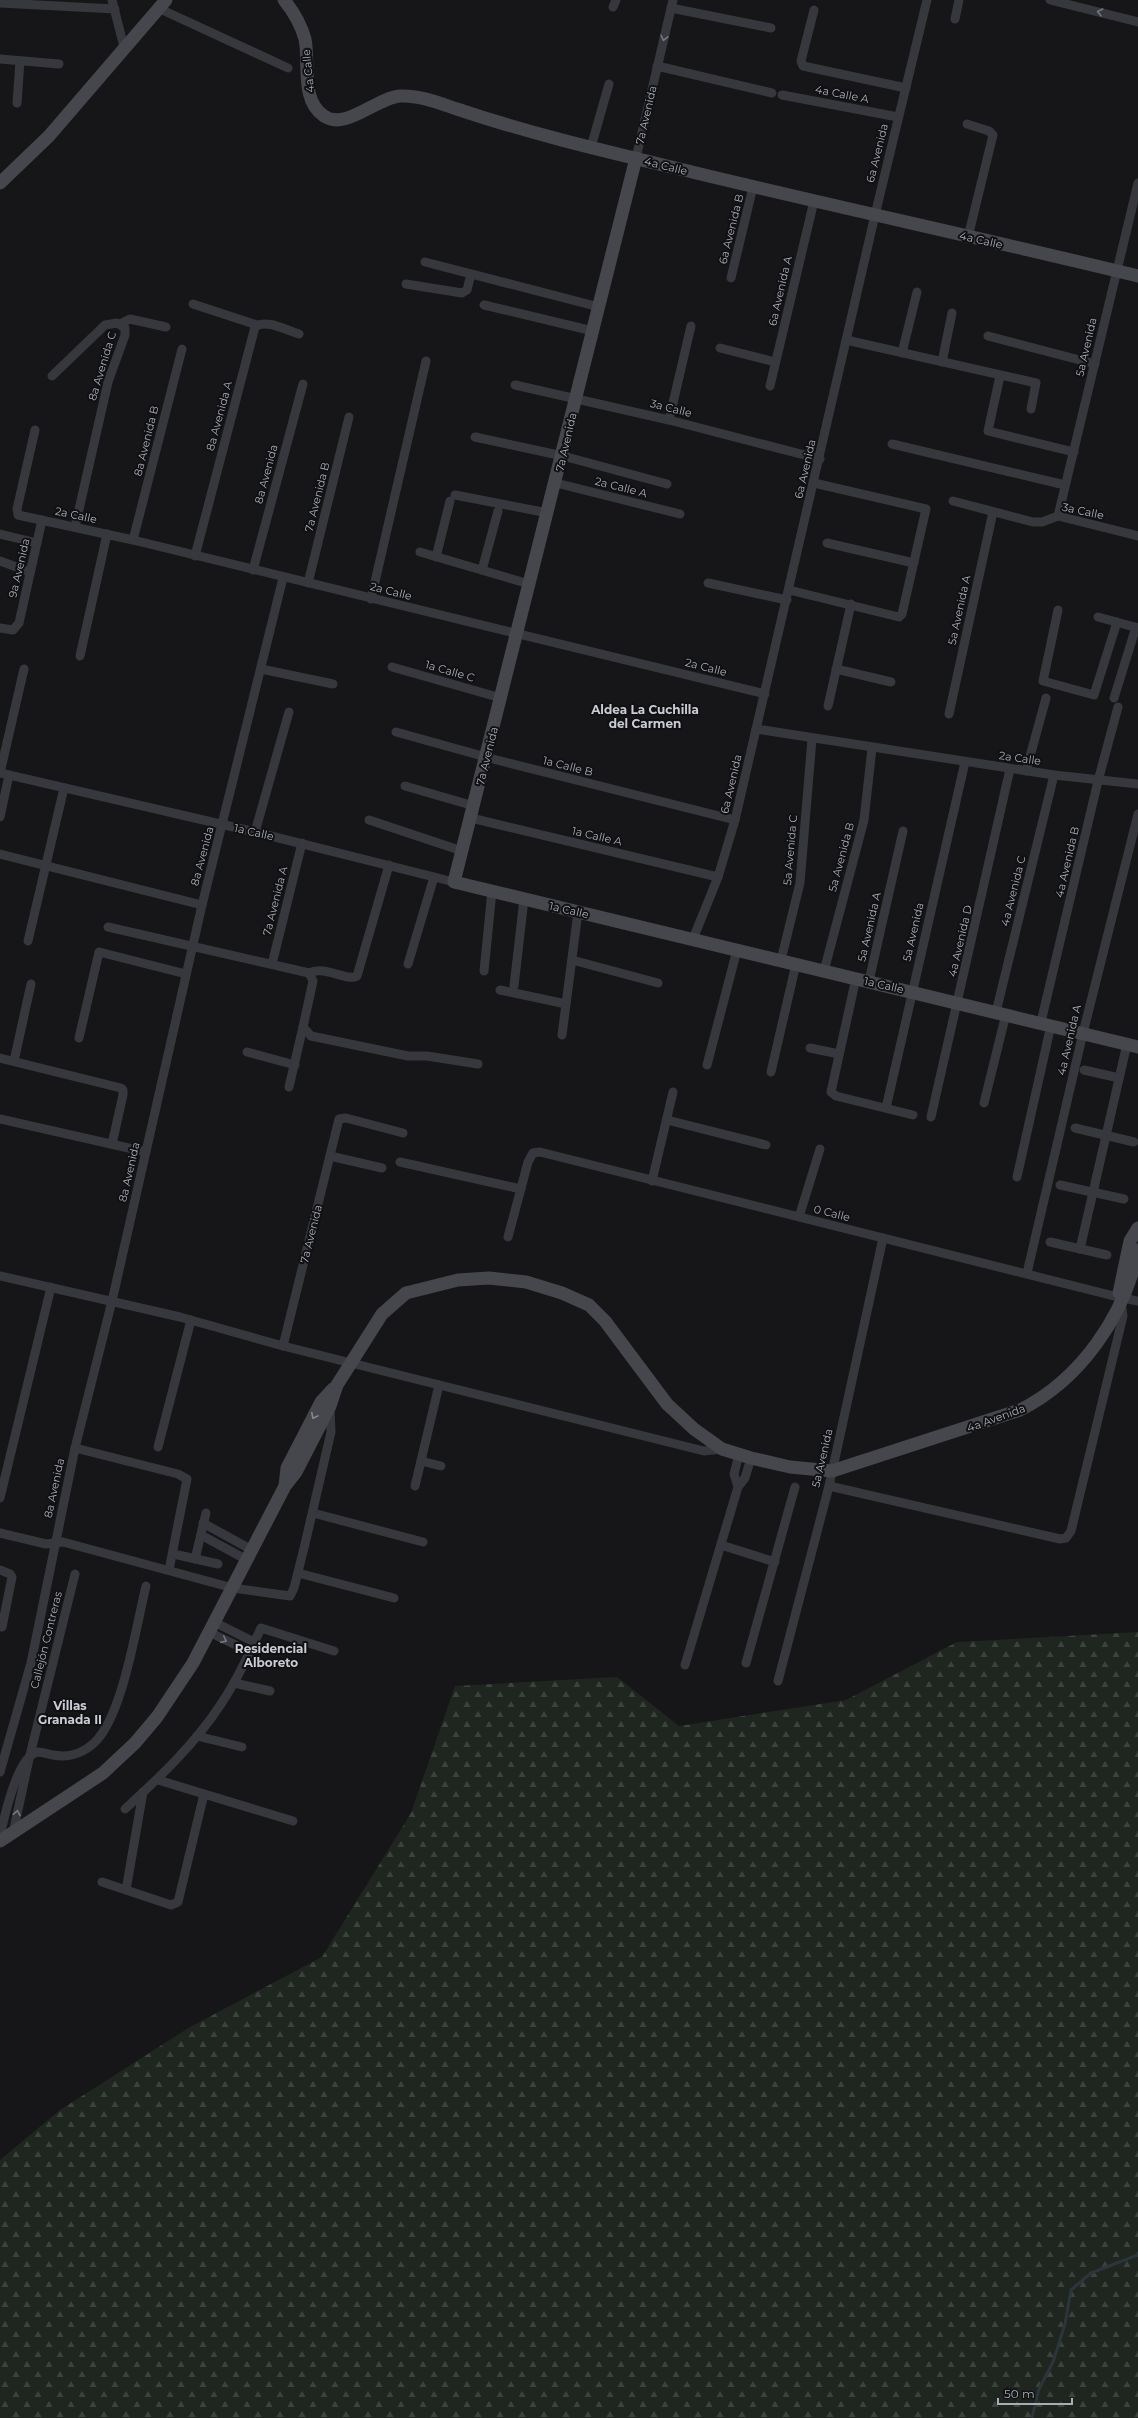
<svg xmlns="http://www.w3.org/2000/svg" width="1138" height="2418" font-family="Montserrat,sans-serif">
<defs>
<pattern id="forest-firs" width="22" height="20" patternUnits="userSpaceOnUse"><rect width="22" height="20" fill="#1e261f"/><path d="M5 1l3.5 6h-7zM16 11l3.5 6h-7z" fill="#3c433d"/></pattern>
</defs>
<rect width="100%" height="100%" fill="#161618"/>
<!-- forest -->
<polygon fill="url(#forest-firs)" points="1138,1632 1138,2418 0,2418 0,2160 60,2110 190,2027 322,1957 411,1813 455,1686 617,1677 679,1726 846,1700 957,1642"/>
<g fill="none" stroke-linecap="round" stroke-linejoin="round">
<!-- stream -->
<polyline stroke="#2c353c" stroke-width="3" points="1032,2418 1039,2389 1053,2362 1065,2324 1071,2290 1091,2273 1138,2255"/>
<!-- street -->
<g stroke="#37383d" stroke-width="9">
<polyline points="112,0 124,47"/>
<polyline points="1050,0 1138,22"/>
<polyline points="0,3 115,9"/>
<polyline points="613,7 616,0"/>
<polyline points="158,8 288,68"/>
<polyline points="671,8 771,28"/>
<polyline points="814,10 801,61 803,66 906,88"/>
<polyline points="955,19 959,0"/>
<polyline points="0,59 59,64"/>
<polyline points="657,66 772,93"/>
<polyline points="782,95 898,117"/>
<polyline points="17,103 20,61"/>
<polyline points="967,124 989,131 993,135 968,237"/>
<polyline points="591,147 609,84"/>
<polyline points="636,158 673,0"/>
<polyline points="425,262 599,307"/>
<polyline points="731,278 753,187"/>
<polyline points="406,284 462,293 467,290 471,274"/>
<polyline points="193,304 257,325"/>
<polyline points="484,305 593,331"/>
<polyline points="120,324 130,319 166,327"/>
<polyline points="988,336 1095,364"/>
<polyline points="846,340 1036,383 1031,409"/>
<polyline points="720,348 775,362"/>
<polyline points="902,353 917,292"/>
<polyline points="942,362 952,313"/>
<polyline points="52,376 105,325 117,323 125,328 125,335 108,382 75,527"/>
<polyline points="1000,376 988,431 1074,452"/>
<polyline points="515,385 669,420 820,459"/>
<polyline points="770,386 814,201"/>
<polyline points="669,420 691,326"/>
<polyline points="35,430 17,509 18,515 133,540 765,694"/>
<polyline points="475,437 563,456 667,484"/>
<polyline points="892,444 1065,485"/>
<polyline points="556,483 680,514"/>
<polyline points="455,495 548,513"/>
<polyline points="953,501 1033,522 1042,522 1058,516 1138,536"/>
<polyline points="1058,516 1138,183"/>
<polyline points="0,534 37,543"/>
<polyline points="133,540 182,349"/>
<polyline points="827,543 914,563"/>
<polyline points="420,552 529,584"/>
<path d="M195 556 255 327C265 318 288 331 299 334"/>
<polyline points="436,557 450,501"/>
<polyline points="0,561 30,572"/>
<polyline points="253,570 303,384"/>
<polyline points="482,570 498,511"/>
<polyline points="308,583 349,417"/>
<polyline points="708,583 787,600"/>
<polyline points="789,590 899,617 902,614 926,509 814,483"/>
<polyline points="371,599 426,361"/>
<polyline points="1058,610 1043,681 1094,695 1117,622"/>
<polyline points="1098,617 1138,628"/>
<polyline points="0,628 13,630 19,623 42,520"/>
<polyline points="80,656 107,534"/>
<polyline points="392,667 501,698"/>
<polyline points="261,669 333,684"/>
<polyline points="836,669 891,682"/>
<polyline points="1114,698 1136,627"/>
<polyline points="828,706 851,604"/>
<polyline points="949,714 993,512"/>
<polyline points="756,729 1054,775 1138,784"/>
<polyline points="396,732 497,760 735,820"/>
<polyline points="1026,771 1046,698"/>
<polyline points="0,773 255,832 454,882"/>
<polyline points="0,773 24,669"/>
<polyline points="405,786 474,806"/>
<polyline points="0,817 9,775"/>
<polyline points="471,818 718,877"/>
<polyline points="369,820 462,851"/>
<polyline points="255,832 289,712"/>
<polyline points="0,854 202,905"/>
<polyline points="108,927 309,973 313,981 303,1027 311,1036 408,1056 427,1056 478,1064"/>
<polyline points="693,939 718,877 735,820 875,215 927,0"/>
<polyline points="28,941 64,788"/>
<polyline points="572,960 658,983"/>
<polyline points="781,960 800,883 812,739"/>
<polyline points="272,964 302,843"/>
<polyline points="408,964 434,877"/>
<polyline points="484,971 492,891"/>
<polyline points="824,971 864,820 872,748"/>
<path d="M309 973C326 965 346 982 357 976L389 865"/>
<polyline points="856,978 831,1092 836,1096 913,1115"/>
<polyline points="869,981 903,831"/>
<polyline points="514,986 524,899"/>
<polyline points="500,990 566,1004"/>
<polyline points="996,1012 1054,775"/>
<polyline points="1041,1022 1098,781 1118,707"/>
<polyline points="562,1035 578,912"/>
<polyline points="79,1038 99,952 186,974"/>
<polyline points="810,1048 839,1054"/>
<polyline points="247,1052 295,1065"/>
<polyline points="0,1058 121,1088 123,1090 123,1095 112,1144"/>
<polyline points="14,1061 31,984"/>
<polyline points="707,1065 737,950"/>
<polyline points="1084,1070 1119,1078"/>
<polyline points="771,1072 796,964"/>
<polyline points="289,1087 303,1027"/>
<polyline points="984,1103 1006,1014"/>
<polyline points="886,1108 965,762"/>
<polyline points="931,1117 1010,769"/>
<polyline points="0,1119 146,1152"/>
<polyline points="667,1120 766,1145"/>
<polyline points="1075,1128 1134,1142"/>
<polyline points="330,1156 382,1168"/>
<polyline points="400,1162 521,1189"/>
<polyline points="1017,1177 1051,1025"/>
<polyline points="652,1181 673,1092"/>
<polyline points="1060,1185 1124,1199"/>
<polyline points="799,1217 820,1149"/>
<polyline points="508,1237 528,1162 533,1153 540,1152 1118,1297"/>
<polyline points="1050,1242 1107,1255"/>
<polyline points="1080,1249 1127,1044"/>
<polyline points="1027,1273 1083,1033 1138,814"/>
<polyline points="0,1276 180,1317 283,1346 704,1451 722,1449"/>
<polyline points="1123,1298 1138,1301"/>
<polyline points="283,1346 339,1119 346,1118 403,1133"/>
<polyline points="158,1447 191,1320"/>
<polyline points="75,1448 178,1474 187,1479 169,1570"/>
<polyline points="421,1461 441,1466"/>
<polyline points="415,1486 439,1385"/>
<polyline points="829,1486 1060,1539 1066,1538 1071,1531 1123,1316 1121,1301"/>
<polyline points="738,1487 734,1474 739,1454"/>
<polyline points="0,1498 51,1287"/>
<polyline points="313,1513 423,1542"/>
<polyline points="203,1523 252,1550"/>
<polyline points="0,1533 46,1544 63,1542 233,1588 290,1596 294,1588 305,1544 331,1432 330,1408"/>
<polyline points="201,1535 247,1560"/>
<polyline points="721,1545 775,1562"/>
<polyline points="178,1555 218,1564"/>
<polyline points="195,1559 206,1513"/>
<polyline points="0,1570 10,1574 12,1577 2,1627"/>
<polyline points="298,1573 394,1598"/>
<polyline points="214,1622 254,1642"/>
<polyline points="209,1632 250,1652"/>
<polyline points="746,1663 795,1487"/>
<polyline points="685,1665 738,1487 745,1478 751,1458"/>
<polyline points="778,1681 829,1486 883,1238"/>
<polyline points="234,1683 270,1691"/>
<polyline points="197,1736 242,1747"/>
<polyline points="0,1772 31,1663 75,1448 112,1301 202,905 283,578"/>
<polyline points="158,1780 293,1821"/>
<path d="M125 1809C160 1777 195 1744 221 1704 237 1680 249 1654 261 1628L334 1651"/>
<polyline points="13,1833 29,1759 75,1574"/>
<path d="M0 1836C4 1819 17 1755 38 1752 42 1752 48 1754 53 1755 69 1758 82 1754 94 1743 123 1716 136 1626 146 1586"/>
<polyline points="102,1882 171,1905 178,1902 204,1794"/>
<polyline points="126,1890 143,1792"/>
</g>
<!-- secondary -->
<g stroke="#45474d" stroke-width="13">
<path d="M284 0C293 11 301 25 305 39 310 63 300 100 324 116 345 131 376 98 400 96 419 95 439 103 457 109 534 135 613 153 692 172 841 208 990 240 1138 276"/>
<polyline points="636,158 454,882 1138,1047"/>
<polyline points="0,183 49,136 166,0"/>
<polyline points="1119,1293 1130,1241 1138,1228"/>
<polyline points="285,1486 287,1468 321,1402 333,1389"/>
<path d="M0 1841 103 1773 135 1743 157 1717 193 1663 285 1486 296 1472 330 1406 337 1385 382 1314 406 1293 458 1280 489 1278 526 1282 562 1293 589 1305 605 1321 667 1404 694 1429 722 1449 751 1458 790 1467 832 1471 1020 1410C1080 1380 1125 1316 1138 1250"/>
</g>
</g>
<!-- one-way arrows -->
<defs><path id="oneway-chevron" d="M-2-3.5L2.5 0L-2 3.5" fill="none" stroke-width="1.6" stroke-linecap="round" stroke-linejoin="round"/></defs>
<g stroke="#757881">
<use href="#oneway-chevron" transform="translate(1100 12) rotate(-166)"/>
<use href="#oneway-chevron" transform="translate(664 38) rotate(103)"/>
<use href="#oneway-chevron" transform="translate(224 1640) rotate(26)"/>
<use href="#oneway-chevron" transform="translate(17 1813) rotate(-79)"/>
</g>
<use stroke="#858993" href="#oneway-chevron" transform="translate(314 1416) rotate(118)"/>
<g text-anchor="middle" stroke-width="4" stroke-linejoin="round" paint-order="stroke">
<!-- street labels -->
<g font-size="11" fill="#a8adb8" stroke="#111113">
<text transform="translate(308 71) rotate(-96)" y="4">4a Calle</text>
<text transform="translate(842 94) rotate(11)" y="4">4a Calle A</text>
<text transform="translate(646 115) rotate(-77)" y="4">7a Avenida</text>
<text transform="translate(877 153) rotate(-76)" y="4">6a Avenida</text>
<text transform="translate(666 166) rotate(14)" y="4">4a Calle</text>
<text transform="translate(731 229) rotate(-76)" y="4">6a Avenida B</text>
<text transform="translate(981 240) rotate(13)" y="4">4a Calle</text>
<text transform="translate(780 291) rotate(-77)" y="4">6a Avenida A</text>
<text transform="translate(1086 347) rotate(-77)" y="4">5a Avenida</text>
<text transform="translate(102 366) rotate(-73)" y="4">8a Avenida C</text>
<text transform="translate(671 408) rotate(14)" y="4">3a Calle</text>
<text transform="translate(219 416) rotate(-75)" y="4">8a Avenida A</text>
<text transform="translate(146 441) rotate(-76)" y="4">8a Avenida B</text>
<text transform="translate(566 442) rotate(-77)" y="4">7a Avenida</text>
<text transform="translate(805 469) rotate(-77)" y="4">6a Avenida</text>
<text transform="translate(266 474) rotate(-75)" y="4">8a Avenida</text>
<text transform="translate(621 487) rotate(14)" y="4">2a Calle A</text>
<text transform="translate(317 497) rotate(-76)" y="4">7a Avenida B</text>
<text transform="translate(1083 511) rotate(12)" y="4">3a Calle</text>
<text transform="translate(76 515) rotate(12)" y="4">2a Calle</text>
<text transform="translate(19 568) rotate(-77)" y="4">9a Avenida</text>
<text transform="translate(391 591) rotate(14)" y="4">2a Calle</text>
<text transform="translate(959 610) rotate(-78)" y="4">5a Avenida A</text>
<text transform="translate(706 667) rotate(14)" y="4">2a Calle</text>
<text transform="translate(450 671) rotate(16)" y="4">1a Calle C</text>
<text transform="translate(487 756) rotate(-76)" y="4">7a Avenida</text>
<text transform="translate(1020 758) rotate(8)" y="4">2a Calle</text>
<text transform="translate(568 766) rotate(14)" y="4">1a Calle B</text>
<text transform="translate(731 784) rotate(-77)" y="4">6a Avenida</text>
<text transform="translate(254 832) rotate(13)" y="4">1a Calle</text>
<text transform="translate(597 836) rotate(13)" y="4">1a Calle A</text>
<text transform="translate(790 850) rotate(-85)" y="4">5a Avenida C</text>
<text transform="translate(202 856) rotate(-75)" y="4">8a Avenida</text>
<text transform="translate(841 857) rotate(-75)" y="4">5a Avenida B</text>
<text transform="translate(1067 862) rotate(-77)" y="4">4a Avenida B</text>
<text transform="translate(1013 891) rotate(-76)" y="4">4a Avenida C</text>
<text transform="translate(275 901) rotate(-76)" y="4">7a Avenida A</text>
<text transform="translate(569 910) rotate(13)" y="4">1a Calle</text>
<text transform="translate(869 927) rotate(-77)" y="4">5a Avenida A</text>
<text transform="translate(913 932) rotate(-77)" y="4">5a Avenida</text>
<text transform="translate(960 941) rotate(-77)" y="4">4a Avenida D</text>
<text transform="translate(884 985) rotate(13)" y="4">1a Calle</text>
<text transform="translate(1069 1040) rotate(-77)" y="4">4a Avenida A</text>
<text transform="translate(129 1172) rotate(-77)" y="4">8a Avenida</text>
<text transform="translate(832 1213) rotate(14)" y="4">0 Calle</text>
<text transform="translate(311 1234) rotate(-76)" y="4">7a Avenida</text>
<text transform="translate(996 1418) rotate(-20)" y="4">4a Avenida</text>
<text transform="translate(822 1458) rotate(-77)" y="4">5a Avenida</text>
<text transform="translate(54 1488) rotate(-78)" y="4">8a Avenida</text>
<text transform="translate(46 1640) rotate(-76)" y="4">Callejón Contreras</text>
</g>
<!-- neighbourhood labels -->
<g font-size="12" font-weight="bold" fill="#c9ccd4" stroke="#111113">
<text x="645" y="714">Aldea La Cuchilla<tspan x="645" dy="14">del Carmen</tspan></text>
<text x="271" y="1653">Residencial<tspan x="271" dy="14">Alboreto</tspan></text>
<text x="70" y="1710">Villas<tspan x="70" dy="14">Granada II</tspan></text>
</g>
</g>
<!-- scale -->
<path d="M998 2398v6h74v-6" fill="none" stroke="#a8adb8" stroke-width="2"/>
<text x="1004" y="2398" font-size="12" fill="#a8adb8" stroke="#111113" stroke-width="3" paint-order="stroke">50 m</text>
</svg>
